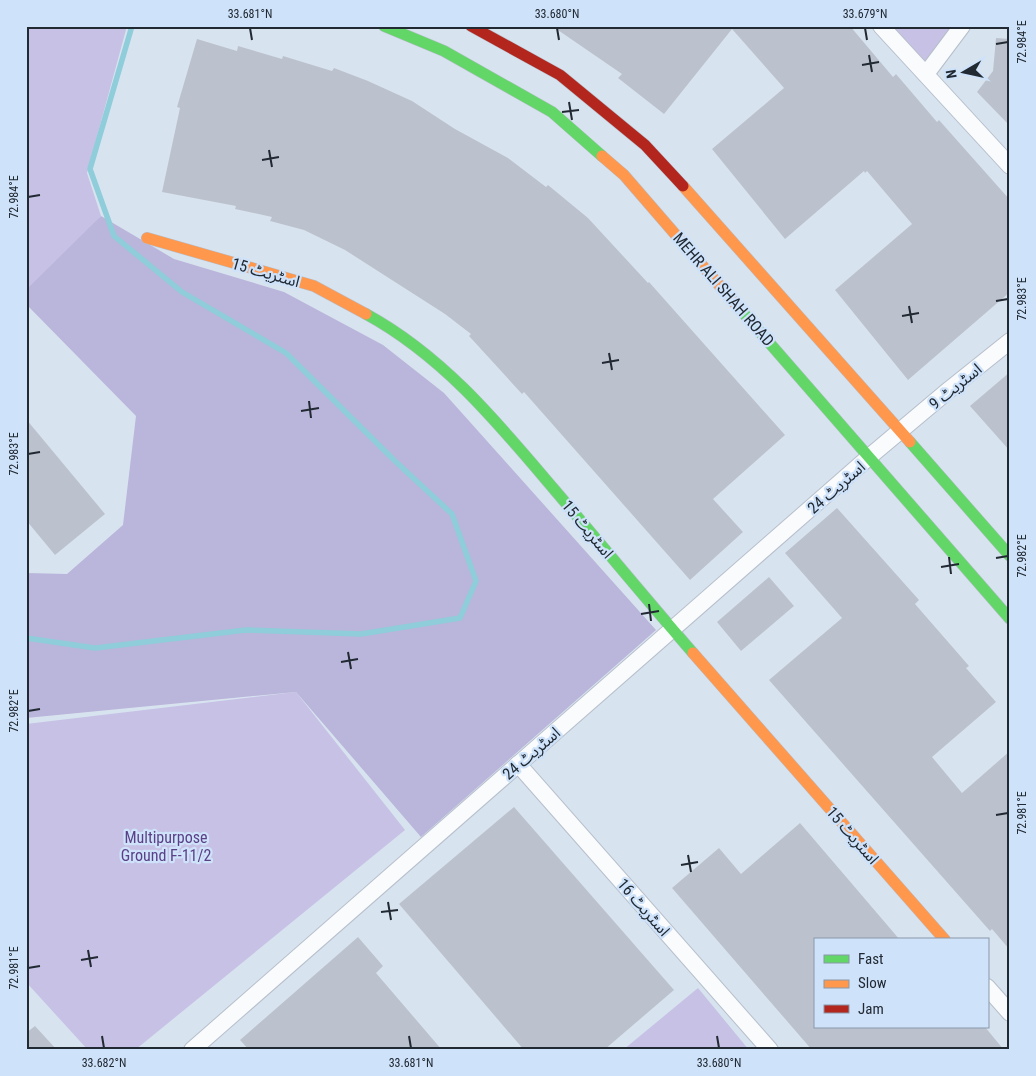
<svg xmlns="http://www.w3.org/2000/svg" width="1036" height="1076" font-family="'Roboto Condensed','Noto Sans Arabic',sans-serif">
<rect width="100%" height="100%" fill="#d8e3f0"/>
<!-- green -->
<g fill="#c6c1e5">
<polygon points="26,26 127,26 87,173 101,216 41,281 26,292"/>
<polygon points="885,26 962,26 926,74"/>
<polygon points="296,692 405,830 135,1050 88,1050 26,982 26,724"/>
<polygon points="698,988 749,1050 623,1050"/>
</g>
<!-- forest -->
<polygon fill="#bab5da" points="101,216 174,259 284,292 383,345 444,393 656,630 421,837 296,692 26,718 26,573 67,574 123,525 136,416 26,304 26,290"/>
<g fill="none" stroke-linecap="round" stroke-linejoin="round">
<!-- stream -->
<polyline stroke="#8ecdd9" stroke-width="5.5" points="26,638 95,648 246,630 361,634 460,618 476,581 452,514 395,461 286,353 182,292 114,236 90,169 132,26"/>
</g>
<!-- building -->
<g fill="#bcc2cd">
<polygon points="552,26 850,26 893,77 896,74 937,122 939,120 1010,200 1010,292 908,380 835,290 912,224 867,171 865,173 864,171 785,239 712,149 784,88 732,29 664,114 618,78 622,74"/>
<polygon points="996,38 1010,39 1010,126 977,92 993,71"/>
<polygon points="197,39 237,51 238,46 282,59 283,56 332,71 334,68 368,81 412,101 455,129 508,158 546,187 548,185 588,218 648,283 649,282 785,435 713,499 743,532 690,580 524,392 522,394 469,336 471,334 445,314 345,250 304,230 270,221 272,217 235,209 236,206 162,192 180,108 177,107"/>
<polygon points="1010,372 1010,451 970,406"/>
<polygon points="26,419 105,514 55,555 26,520"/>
<polygon points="837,508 919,600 915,604 969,666 966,668 996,702 932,757 962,793 1010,751 1010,950 992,929 990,931 769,680 842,618 785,553"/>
<polygon points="769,577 794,606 741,651 717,622"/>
<polygon points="514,807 674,990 604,1050 524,1050 399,904"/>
<polygon points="800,823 900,940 815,940 815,1027 985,1027 1004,1050 812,1050 672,888 719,848 741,874"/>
<polygon points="358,937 383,966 376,973 442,1050 249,1050 240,1040"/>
<polygon points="35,1026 57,1050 26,1050 26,1033"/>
</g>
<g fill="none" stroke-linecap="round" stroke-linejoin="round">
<!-- street casing -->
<g stroke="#b6bfca" stroke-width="18">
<g id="street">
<polyline points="881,26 1010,166"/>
<polyline points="926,74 962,26"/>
<polyline points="518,764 770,1050"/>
<polyline points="987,987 1010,1013"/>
<polyline points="192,1050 869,457 950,389 1010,341"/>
</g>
</g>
<!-- fast casing -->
<g stroke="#b6bfca" stroke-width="12">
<g id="fast">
<polyline points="384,26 444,51 552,112 602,156"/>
<polyline points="739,308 1010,619"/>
<path d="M366 314C443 356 497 422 553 488 600 543 646 599 693 653"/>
<polyline points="910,442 1010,556"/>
</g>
</g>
<!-- slow casing -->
<g stroke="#b6bfca" stroke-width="12">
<g id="slow">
<polyline points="602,156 624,175 739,308"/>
<polyline points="683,186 910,442"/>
<polyline points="147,238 314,286 366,314"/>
<polyline points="693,653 945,940"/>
</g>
</g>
<!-- jam casing -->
<g stroke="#b6bfca" stroke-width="12">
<polyline id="jam" points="471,26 560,75 645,145 683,186"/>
</g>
<!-- street -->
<use href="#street" stroke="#f9fbfd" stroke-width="16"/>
<!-- fast -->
<use href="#fast" stroke="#63d668" stroke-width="11"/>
<!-- slow -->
<use href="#slow" stroke="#ff974d" stroke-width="11"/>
<!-- jam -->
<use href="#jam" stroke="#b3261e" stroke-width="11"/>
</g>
<!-- ticks -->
<path fill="none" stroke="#212932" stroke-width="2" d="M250 28 252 40M557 28 559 40M865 28 867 40M996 44 1008 42M869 55 872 72M862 65 879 62M569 102 572 120M562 112 579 110M269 150 272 167M262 160 279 157M28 197 40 195M996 301 1008 299M909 306 912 323M902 316 919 313M609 353 612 370M602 363 619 360M309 401 311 418M301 411 319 408M28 454 40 452M949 557 951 574M996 558 1008 556M941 567 959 564M649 604 651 621M641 614 659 611M348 652 351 669M341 662 358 659M28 711 40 709M996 815 1008 813M688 855 691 872M681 865 698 862M388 902 391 920M381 912 398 910M88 950 91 967M81 960 98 957M28 968 40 966M102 1036 104 1048M409 1036 411 1048M717 1036 719 1048"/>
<g text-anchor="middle" stroke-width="4.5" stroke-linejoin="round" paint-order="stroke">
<!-- street labels -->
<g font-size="16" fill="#212932" stroke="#cee2fa">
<text transform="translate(266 272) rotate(16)" y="6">اسٹریٹ 15</text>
<text transform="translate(724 289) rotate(49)" y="6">MEHR ALI SHAH ROAD</text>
<text transform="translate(955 386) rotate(-39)" y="6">اسٹریٹ 9</text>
<text transform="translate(836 487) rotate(-41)" y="6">اسٹریٹ 24</text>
<text transform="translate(588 529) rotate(50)" y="6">اسٹریٹ 15</text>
<text transform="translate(531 753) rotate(-41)" y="6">اسٹریٹ 24</text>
<text transform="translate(853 835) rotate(49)" y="6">اسٹریٹ 15</text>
<text transform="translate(644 907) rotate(49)" y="6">اسٹریٹ 16</text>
</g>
<!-- park labels -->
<g font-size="16" fill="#5c4087" stroke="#cee2fa">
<text x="166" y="843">Multipurpose<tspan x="166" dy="18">Ground F-11/2</tspan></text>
</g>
</g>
<!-- border -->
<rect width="1036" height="1076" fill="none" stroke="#cee2fa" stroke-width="55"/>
<!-- legend -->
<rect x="814" y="938" width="175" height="90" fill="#cee2fa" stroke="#8998aa"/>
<rect x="824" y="955" width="25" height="8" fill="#63d668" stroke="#8998aa"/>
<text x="858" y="964" font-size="15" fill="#212932">Fast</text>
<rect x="824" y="980" width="25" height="8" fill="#ff974d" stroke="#8998aa"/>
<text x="858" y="988" font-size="15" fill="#212932">Slow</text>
<rect x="824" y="1005" width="25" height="8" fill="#b3261e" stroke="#8998aa"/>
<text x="858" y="1014" font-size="15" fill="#212932">Jam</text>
<!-- north arrow -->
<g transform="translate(964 72) rotate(261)" stroke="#cee2fa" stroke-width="4" paint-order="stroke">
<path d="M0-4L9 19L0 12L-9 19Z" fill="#212932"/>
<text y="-8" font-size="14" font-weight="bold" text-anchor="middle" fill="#212932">N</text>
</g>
<rect x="28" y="28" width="980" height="1020" fill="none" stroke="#212932" stroke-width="2"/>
<g font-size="12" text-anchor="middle" fill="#212932">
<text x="250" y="18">33.681°N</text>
<text x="557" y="18">33.680°N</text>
<text x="865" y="18">33.679°N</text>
<text transform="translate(1022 42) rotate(-90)" y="4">72.984°E</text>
<text transform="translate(14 197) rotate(-90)" y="4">72.984°E</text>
<text transform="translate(1022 299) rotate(-90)" y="4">72.983°E</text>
<text transform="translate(14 454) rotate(-90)" y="4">72.983°E</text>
<text transform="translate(1022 556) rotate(-90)" y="4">72.982°E</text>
<text transform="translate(14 711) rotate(-90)" y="4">72.982°E</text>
<text transform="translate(1022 813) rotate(-90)" y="4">72.981°E</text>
<text transform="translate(14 968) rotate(-90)" y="4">72.981°E</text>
<text x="104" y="1067">33.682°N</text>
<text x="411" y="1067">33.681°N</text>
<text x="719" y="1067">33.680°N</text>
</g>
</svg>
